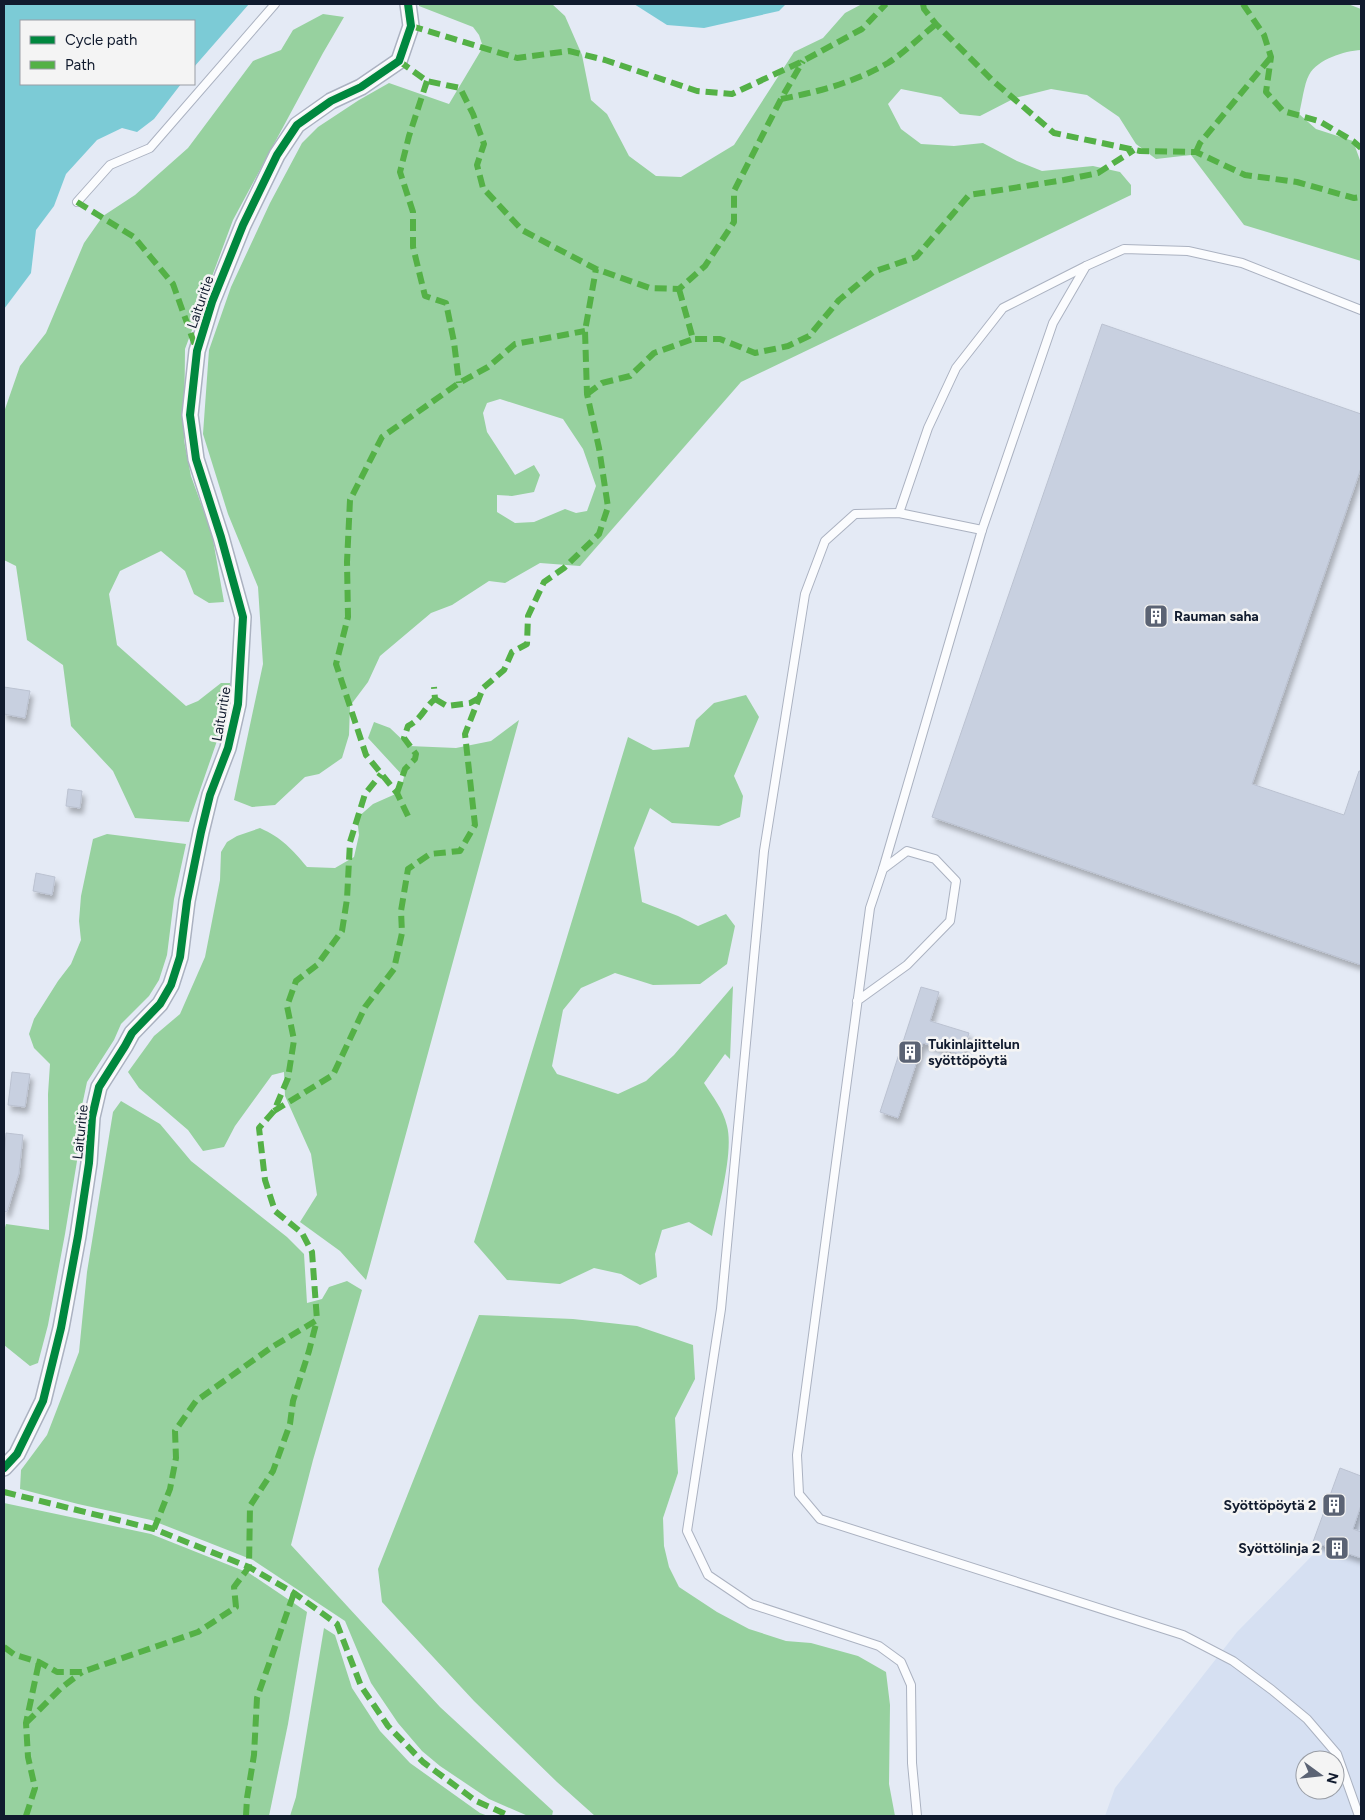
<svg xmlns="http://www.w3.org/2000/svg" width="1365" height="1820" font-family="Figtree,sans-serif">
<defs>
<filter id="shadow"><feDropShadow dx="3" dy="5.5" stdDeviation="2.5" flood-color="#0004"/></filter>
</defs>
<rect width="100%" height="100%" fill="#e4eaf5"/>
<!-- built -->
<path fill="#d6e0f2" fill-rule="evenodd" d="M1361 1506V1816H1105L1115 1788 1237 1632ZM1305 1760H1335V1790H1305Z"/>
<!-- forest -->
<g fill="#97d19f" fill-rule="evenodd">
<path d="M419 4H552L565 16 582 55 591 100 607 114 629 156 656 176 681 177 734 145 794 52 823 38 845 13 862 4H1348L1361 9V50C1344 51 1318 59 1309 75 1304 84 1302 103 1299 114L1316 129 1353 141 1361 163V261L1244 225 1191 155 1156 159 1136 144 1119 117 1087 95 1051 89 1015 98 980 116 960 114 941 97 901 89 888 104 901 129 921 144 954 146 983 143 1017 161 1042 171 1093 166 1120 172 1131 185V195L741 382 580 566 540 563 505 583 489 581 452 605 431 613 380 656 368 682 350 706 349 735 342 758 319 774 305 777 275 805 252 807 234 800 263 664 258 587 228 514 203 434 209 350 231 287 270 203 302 143 318 127 359 100 389 83 449 104 483 47 479 35 473 27 419 6ZM500 399 563 419 583 449 596 486 587 511 576 513 565 509 534 522 515 523 497 512V495L512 496 534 492 540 475 534 465 515 475 487 432 483 413 487 403Z"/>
<polygon points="323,14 344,17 323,53 233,220 185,349 184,440 191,476 212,534 224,602 209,603 194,594 185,571 161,551 120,571 109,594 117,645 186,706 198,701 221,683 230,683 228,709 189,822 135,818 113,771 71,726 63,665 27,640 16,566 4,560 4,412 20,366 46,333 84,243 103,216 135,195 188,148 253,61 281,50 293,30"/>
<path d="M746 695 759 717 734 776 743 796 740 817 719 826 672 823 650 808 634 848 642 902 678 916 698 926 726 914 735 926 727 964 700 984 653 985 615 973 581 988 563 1010 552 1066 557 1074 618 1094 646 1081 674 1055 733 986 730 1059 725 1054 704 1083C713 1097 723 1109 727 1126 734 1152 718 1209 712 1236L689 1222 662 1230 655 1254 657 1277 640 1285 621 1274 594 1268 560 1284 507 1280 474 1242 628 737 653 750 689 747 696 720 714 703Z"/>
<path d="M519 720 366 1280 340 1251 300 1222 317 1195 311 1154 285 1096 284 1072 272 1075 235 1126 224 1147 203 1151 188 1130 139 1088 128 1072 154 1036 180 1014 205 957 220 880 221 852 227 842 237 836 260 828C282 838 292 849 307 867L335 868 354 857 359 835 357 818 373 804 400 792 404 777 368 738 374 722 390 728 409 746 456 748 491 741Z"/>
<polygon points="107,834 186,844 174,899 167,955 159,980 149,996 121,1024 114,1040 87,1082 80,1115 77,1161 65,1234 48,1325 38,1363 30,1366 4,1345 4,1231 6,1224 49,1230 48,1094 50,1064 34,1048 29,1034 34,1019 58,981 71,964 81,940 79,921 81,896 93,839"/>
<polygon points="121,1101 160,1124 191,1161 287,1237 304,1254 307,1303 322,1299 329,1287 347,1281 362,1290 313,1460 291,1545 440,1707 553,1811 552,1816 528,1816 489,1799 440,1766 422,1751 398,1723 371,1683 345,1621 253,1560 151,1520 78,1504 20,1489 21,1470 47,1435 79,1352 87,1272 113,1112"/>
<polygon points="479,1315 573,1319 637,1326 693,1345 695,1379 675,1418 678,1473 663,1518 664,1546 669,1567 679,1587 717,1612 749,1629 786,1641 811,1643 858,1656 886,1672 890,1705 889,1784 895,1816 595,1816 557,1782 474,1701 382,1602 378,1569"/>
<polygon points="4,1503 151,1534 249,1573 307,1612 288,1724 269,1816 4,1816"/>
<polygon points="324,1628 335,1635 352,1688 380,1731 410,1763 480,1813 488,1816 290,1816 296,1797"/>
</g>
<!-- water -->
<g fill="#7ccbd6">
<polygon points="4,4 249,4 194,67 194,21 21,21 21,84 181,84 154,119 137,132 122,128 97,140 66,174 54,206 36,230 31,273 4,309"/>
<polygon points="634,4 786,4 779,11 704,28 667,25"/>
</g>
<!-- building -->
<g fill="#c8d0e0" stroke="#bbc2d1" filter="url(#shadow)">
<polygon points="1102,324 1361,414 1361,468 1252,784 1344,815 1359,771 1361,771 1361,965 932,817"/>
<polygon points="4,687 30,691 25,718 4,714"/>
<polygon points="68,789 82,791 80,808 66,806"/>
<polygon points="36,873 55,877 52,895 33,891"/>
<polygon points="921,987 939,992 930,1021 969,1033 962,1055 923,1043 898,1118 880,1112"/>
<polygon points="12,1072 30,1074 25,1107 8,1105"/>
<polygon points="6,1133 23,1135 19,1173 7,1212 4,1211 4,1158"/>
<polygon points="1340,1468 1361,1476 1361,1505 1353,1529 1361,1532 1361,1558 1313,1542"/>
</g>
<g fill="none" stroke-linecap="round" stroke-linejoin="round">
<!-- lane casing -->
<g stroke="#abb2c1" stroke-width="10">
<g id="lane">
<polyline points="77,202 110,165 150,148 275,4"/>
<polyline points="899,513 928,428 956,368 1003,308 1086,266"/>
<polyline points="883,869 982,530 1053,323 1086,266 1124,249 1188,251 1242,263 1361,310"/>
<polyline points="857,1001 907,965 950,921 956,881 935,859 907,851 883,869 870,908 797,1455 799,1494 820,1519 1183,1635 1233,1661 1272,1690 1307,1719 1337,1754 1359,1816"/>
<polyline points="917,1816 912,1763 911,1685 901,1662 879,1646 751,1604 708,1575 687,1531 721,1309 764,851 805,594 825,541 855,514 899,513 982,530"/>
</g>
</g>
<!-- street casing -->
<g stroke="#abb2c1" stroke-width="18">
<polyline id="street" points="4,1468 17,1454 43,1401 61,1328 78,1236 89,1163 92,1117 99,1087 125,1046 132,1033 160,1004 171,985 180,957 187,901 201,832 210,795 228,748 238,704 243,617 221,537 196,459 190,415 197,351 212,302 243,225 277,155 297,125 331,101 361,87 399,61 411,26 408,4"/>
</g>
<!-- lane -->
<use href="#lane" stroke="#fbfcfe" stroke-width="8"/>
<!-- street -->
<use href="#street" stroke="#fbfcfe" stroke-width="15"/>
<!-- quiet -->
<g stroke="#54b146" stroke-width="6" stroke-dasharray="12 6" stroke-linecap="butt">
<polyline points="923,4 924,9 936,24 992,80 1054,133 1140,151 1196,152 1245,175 1297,182 1354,198 1361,197"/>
<polyline points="1243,4 1264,35 1271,57 1266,92 1283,111 1319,121 1353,141 1361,148"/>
<polyline points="411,26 517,58 569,51 605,60 697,91 732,94 803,61 862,29 886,4"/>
<polyline points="399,61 427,81 460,88 473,114 484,144 477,165 483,188 522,230 596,269 650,288 679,289 705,266 734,222 734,191 781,99 803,61"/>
<polyline points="427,81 409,136 400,172 413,212 413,247 425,296 446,303 454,342 459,383"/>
<path d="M781 99C818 92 855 82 888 63 905 52 920 37 936 24"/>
<polyline points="1196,152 1200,143 1271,57"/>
<polyline points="77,202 134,237 173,284 197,351"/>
<polyline points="679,289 693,339 720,339 755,353 788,346 809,336 839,300 873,272 916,257 969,195 1064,180 1098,173 1134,150"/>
<polyline points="587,394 602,383 630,376 654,353 693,339"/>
<polyline points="435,699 447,706 470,703 479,698"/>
<path d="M397 793 405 769 415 759 416 754 404 738 408 726C421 720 424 708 435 699L434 687"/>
<polyline points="408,816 397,793 366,755 336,664 348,617 347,562 350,500 382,437 459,383 488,367 515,344 585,331"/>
<polyline points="274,1111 333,1075 365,1007 394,969 402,933 401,911 408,869 430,854 460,851 475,825 465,734 483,688 504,670 512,652 527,644 528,616 544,582 564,568 599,534 608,507 599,448 587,394 585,331 596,269"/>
<polyline points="4,1492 154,1529 249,1567 294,1593 337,1624 361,1686 388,1726 423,1762 476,1801 510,1816"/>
<polyline points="154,1529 170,1489 176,1458 175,1431 196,1401 272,1347 317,1320 312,1252 302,1233 275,1211 265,1180 259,1128 274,1111 288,1078 294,1040 287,1006 296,981 317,965 342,931 347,899 350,842 365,794 381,774"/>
<polyline points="4,1647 15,1655 39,1662 57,1672 82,1672 198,1632 236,1607 234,1587 249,1567 250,1506 273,1471 290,1424 293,1401 309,1351 317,1320"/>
<polyline points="26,1723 61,1688 82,1672"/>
<polyline points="26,1816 35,1788 28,1757 26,1723 39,1662"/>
<polyline points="246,1816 247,1798 254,1755 257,1698 294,1593"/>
</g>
<!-- cycleway casing -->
<g stroke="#f4f4f4" stroke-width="11">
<polyline id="cycleway" points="4,1468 17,1454 43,1401 61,1328 78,1236 89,1163 92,1117 99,1087 125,1046 132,1033 160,1004 171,985 180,957 187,901 201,832 210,795 228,748 238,704 243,617 221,537 196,459 190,415 197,351 212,302 243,225 277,155 297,125 331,101 361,87 399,61 411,26 408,4"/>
</g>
<!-- cycleway -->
<use href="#cycleway" stroke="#00873e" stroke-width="8"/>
</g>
<!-- icons -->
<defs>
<g id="building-square" transform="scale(1.25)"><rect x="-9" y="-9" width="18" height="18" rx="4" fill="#5b6374" stroke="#f4f4f4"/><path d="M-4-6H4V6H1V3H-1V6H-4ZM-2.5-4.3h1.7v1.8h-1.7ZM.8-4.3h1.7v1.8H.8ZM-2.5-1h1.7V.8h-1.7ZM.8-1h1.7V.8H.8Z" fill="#fff"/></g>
</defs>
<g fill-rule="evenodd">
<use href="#building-square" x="1156" y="616"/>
<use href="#building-square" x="910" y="1052"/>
<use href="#building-square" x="1334" y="1505"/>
<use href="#building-square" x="1337" y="1548"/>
</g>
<g text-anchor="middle" stroke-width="5" stroke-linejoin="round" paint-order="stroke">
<!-- street labels -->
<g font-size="14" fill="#111b2e" stroke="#f4f4f4">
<text transform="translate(200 302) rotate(-71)" y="5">Laituritie</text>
<text transform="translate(221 714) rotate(-80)" y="5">Laituritie</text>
<text transform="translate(80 1132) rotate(-84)" y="5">Laituritie</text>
</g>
<!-- poi labels -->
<g font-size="14" font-weight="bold" fill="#111b2e" stroke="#f4f4f4" text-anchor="start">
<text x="1174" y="621">Rauman saha</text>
<text x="928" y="1049">Tukinlajittelun<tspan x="928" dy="16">syöttöpöytä</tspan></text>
<text x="1316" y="1510" text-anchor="end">Syöttöpöytä 2</text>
<text x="1320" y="1553" text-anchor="end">Syöttölinja 2</text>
</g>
</g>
<!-- border -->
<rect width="1365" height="1820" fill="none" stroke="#111b2e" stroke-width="10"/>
<!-- legend -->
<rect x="20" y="20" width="175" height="65" fill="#f4f4f4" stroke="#999da5"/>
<rect x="30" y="36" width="25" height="8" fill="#00873e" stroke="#999da5"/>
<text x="65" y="45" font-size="15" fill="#111b2e">Cycle path</text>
<rect x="30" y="61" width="25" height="8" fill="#54b146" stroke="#999da5"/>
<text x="65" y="70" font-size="15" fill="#111b2e">Path</text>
<!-- north arrow -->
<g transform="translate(1320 1775) rotate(105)"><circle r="24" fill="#f4f4f4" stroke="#999da5"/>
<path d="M0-4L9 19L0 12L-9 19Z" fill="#5b6374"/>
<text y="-8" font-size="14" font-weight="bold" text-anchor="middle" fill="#111b2e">N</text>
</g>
</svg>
